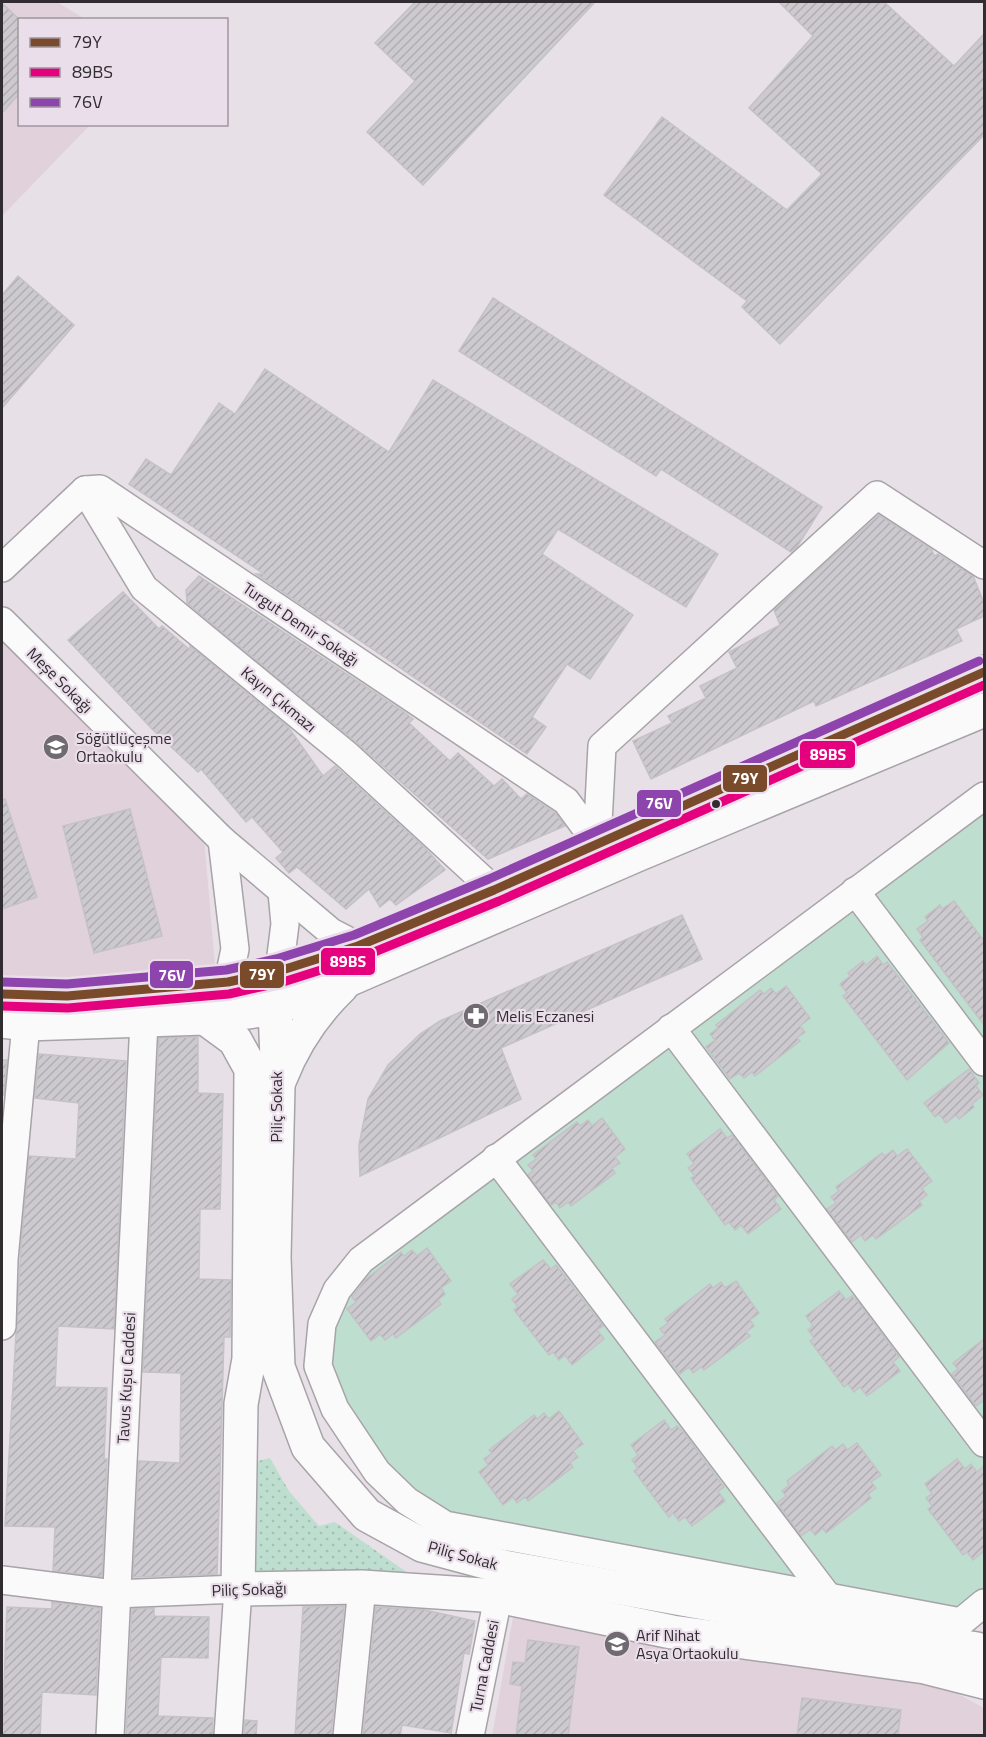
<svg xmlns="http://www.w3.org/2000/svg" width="986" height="1737" font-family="'Titillium Web',sans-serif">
<defs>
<pattern id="park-dots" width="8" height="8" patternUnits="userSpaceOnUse" patternTransform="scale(1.5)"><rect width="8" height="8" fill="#bedfd0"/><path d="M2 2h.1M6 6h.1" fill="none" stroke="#a4c0b3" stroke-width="1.8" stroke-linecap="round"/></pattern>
<pattern id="building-hatch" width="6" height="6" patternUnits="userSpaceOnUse" patternTransform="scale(1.5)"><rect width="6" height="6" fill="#cccacf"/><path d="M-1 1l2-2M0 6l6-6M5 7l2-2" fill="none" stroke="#b0aeb2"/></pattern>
</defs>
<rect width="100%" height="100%" fill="#e7e1e7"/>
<!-- education -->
<g fill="#e1d1da">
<polygon points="2,2 57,2 85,19 20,20 20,124 90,125 2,216"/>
<polygon points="2,638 204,838 215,965 156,980 2,983"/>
<polygon points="515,1606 938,1683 984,1708 984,1735 492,1736"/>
</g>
<!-- green -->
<g fill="#bedfd0">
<polygon points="984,810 984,1050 868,897"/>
<polygon points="856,906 984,1075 984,1431 684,1034"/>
<polygon points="673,1042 984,1453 984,1588 958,1609 829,1584 510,1163"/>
<polygon points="497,1173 805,1580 450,1513 415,1491 386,1463 346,1404 330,1364 334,1327 347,1297 369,1269"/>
</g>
<!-- park -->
<polygon fill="url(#park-dots)" points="270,1458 289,1491 319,1526 335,1522 408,1573 249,1577 250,1463"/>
<!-- building -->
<g fill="url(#building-hatch)" stroke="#c4c1c7" stroke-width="1.5">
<polygon points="415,2 595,2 423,185 367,132 415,81 375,43"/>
<polygon points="779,2 884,2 954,66 984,34 984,135 780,344 742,307 747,301 604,195 662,117 787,210 822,174 749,108 813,36"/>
<polygon points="2,3 20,20 20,93 2,113"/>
<polygon points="18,276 74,325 2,408 2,295"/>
<polygon points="493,298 822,507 797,547 791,552 661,469 656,476 459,351"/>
<polygon points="265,369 389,452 433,380 718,554 686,607 558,529 542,554 633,615 590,679 567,664 532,717 546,727 527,754 328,619 326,621 256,574 264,574 129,484 146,459 171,475 219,403 235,414"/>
<polygon points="879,515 932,550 934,556 938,554 973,576 984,603 984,616 956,629 962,641 816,706 814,701 651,779 633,741 672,723 668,716 706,698 700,686 737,668 729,652 780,625 774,610"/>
<polygon points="199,576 404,712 413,719 409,723 450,761 458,753 494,786 502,779 521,799 527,794 555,813 565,826 488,859 357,743 187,603 186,590"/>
<polygon points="123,592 159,629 162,626 190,650 190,646 289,728 323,776 335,766 425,848 445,870 396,905 390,899 380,907 369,889 346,909 297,867 289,873 276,858 283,852 252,817 246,822 201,769 198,772 152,729 68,640"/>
<polygon points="5,799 37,897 2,909 2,800"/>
<polygon points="130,809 162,936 94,953 63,826"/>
<polygon points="954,901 984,941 984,1025 920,940 923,937 917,929 928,921 925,917 940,905 942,909"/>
<polygon points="682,915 702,959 501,1048 521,1099 360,1176 359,1145 368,1099 388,1065 420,1034 440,1021"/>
<polygon points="877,956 883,965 887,962 949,1043 907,1080 843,996 847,993 840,984 850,976 848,973 863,961 866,965"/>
<polygon points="786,986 810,1018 800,1026 805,1032 797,1038 800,1041 755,1076 752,1072 744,1078 739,1073 730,1079 706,1047 715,1040 710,1034 718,1028 716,1025 760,990 764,994 771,988 776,994"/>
<polygon points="198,1037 198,1093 223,1094 220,1209 200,1209 199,1279 231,1280 230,1337 224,1337 217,1574 133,1577 139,1461 180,1463 181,1373 143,1372 159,1038"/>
<polygon points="39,1054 126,1061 114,1329 58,1326 55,1387 107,1388 104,1459 107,1459 102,1577 53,1571 55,1527 5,1526 21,1246 29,1156 76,1159 79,1103 35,1098"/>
<polygon points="2,1060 7,1060 4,1095 2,1095"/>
<polygon points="969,1069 979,1083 976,1086 983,1095 972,1104 974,1107 959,1119 956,1115 946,1123 939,1114 935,1117 924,1103"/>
<polygon points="602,1118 625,1149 615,1157 620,1163 612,1168 615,1173 571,1206 568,1202 560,1208 556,1202 551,1205 528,1175 533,1171 528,1165 536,1159 533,1155 577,1122 580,1126 588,1120 592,1126"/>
<polygon points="720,1129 727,1138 732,1135 778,1196 774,1200 781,1209 748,1234 741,1225 735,1230 729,1222 725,1225 691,1178 695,1176 688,1168 694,1164 687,1154"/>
<polygon points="907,1149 932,1181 922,1188 927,1195 919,1201 922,1205 876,1239 873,1235 865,1241 861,1235 852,1242 827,1209 836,1203 831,1197 839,1191 836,1187 882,1153 885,1156 893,1150 897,1156"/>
<polygon points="427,1248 451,1281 441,1288 445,1294 438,1300 441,1304 396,1338 393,1334 385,1340 380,1334 371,1341 347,1309 356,1302 352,1297 366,1279 401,1252 404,1256 412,1250 417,1256"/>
<polygon points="543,1260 551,1269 556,1265 603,1326 597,1330 604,1339 572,1365 565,1355 559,1360 553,1352 549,1355 514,1310 518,1307 512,1299 518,1294 510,1284"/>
<polygon points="736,1281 759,1313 750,1320 754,1326 746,1332 750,1336 704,1370 701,1367 693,1373 689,1367 680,1374 655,1342 665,1335 660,1329 668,1323 665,1319 710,1284 713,1288 721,1282 725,1288"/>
<polygon points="839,1291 846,1300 852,1296 859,1303 899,1357 893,1362 900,1371 867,1396 860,1387 854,1392 848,1384 844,1387 810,1341 814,1338 808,1330 813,1326 806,1316"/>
<polygon points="984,1339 984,1400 976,1406 952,1374 958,1369 953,1363"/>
<polygon points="559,1411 583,1444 573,1451 578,1457 570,1463 573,1467 528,1501 525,1497 517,1503 513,1497 503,1505 479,1472 488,1465 484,1459 492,1453 489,1450 534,1415 537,1419 544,1413 549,1419"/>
<polygon points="664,1420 671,1430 677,1426 684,1433 724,1487 718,1491 725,1501 692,1526 685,1517 679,1521 673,1513 669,1517 634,1471 638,1468 632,1460 638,1455 631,1445"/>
<polygon points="857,1443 881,1475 871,1482 876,1488 868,1494 871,1498 826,1533 823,1528 815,1535 811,1529 801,1536 777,1503 786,1496 782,1491 789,1485 787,1481 832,1446 835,1450 843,1444 847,1450"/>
<polygon points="957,1459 965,1469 971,1464 977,1472 984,1466 984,1551 973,1560 967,1552 963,1555 928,1509 932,1506 926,1498 932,1494 925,1484"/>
<polygon points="52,1602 100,1608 96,1695 42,1692 40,1736 2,1736 7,1607 52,1609"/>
<polygon points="344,1606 331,1736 295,1736 303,1607"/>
<polygon points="376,1607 425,1610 475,1621 469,1654 464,1653 451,1733 402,1725 400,1736 363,1736"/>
<polygon points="154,1608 154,1616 209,1617 208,1658 161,1657 158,1716 213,1718 212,1736 126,1736 132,1609"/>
<polygon points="528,1640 579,1647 568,1736 516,1736 522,1686 510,1684 513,1662 525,1663"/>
<polygon points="802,1698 901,1710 898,1736 797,1736"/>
<polygon points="245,1720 257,1721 256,1736 244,1736"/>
</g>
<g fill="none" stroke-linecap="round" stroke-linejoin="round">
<!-- street casing -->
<g stroke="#a8a3a8" stroke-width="30">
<g id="street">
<polyline points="85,490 144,588 347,755 494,890"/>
<polyline points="2,568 85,490 100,489 566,801 597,843"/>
<polyline points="2,621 222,840 331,932 358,946"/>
<polyline points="984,796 361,1260 337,1290 322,1324 318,1366 335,1409 377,1472 407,1501 445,1525 961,1622 984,1603"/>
<polyline points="222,840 235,949 228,982"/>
<polyline points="597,843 602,746 877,495 984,565"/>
<polyline points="855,891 984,1062"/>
<polyline points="279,971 285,924 282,892"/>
<polyline points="671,1028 984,1443"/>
<polyline points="496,1158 828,1597"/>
<polyline points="2,1326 4,1259 26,1024"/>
<polyline points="2,1580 114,1594 238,1589 228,1736"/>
<polyline points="110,1736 144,1021"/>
<polyline points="347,1736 362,1587"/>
<polyline points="470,1736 502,1578"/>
</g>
</g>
<!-- secondary casing -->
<g stroke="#a8a3a8" stroke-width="36">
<g id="secondary">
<polyline points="279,971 275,1008 278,1086 274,1257 278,1367 308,1447 367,1515 422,1545 504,1567 827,1625 977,1649 984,1654"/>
<polyline points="2,994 67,996 228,982 279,971 358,946 494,890 984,672"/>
<polyline points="205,1018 235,1040 251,1069 249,1359 241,1404 238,1589 362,1587 498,1596 672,1632 925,1667 984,1682"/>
<polyline points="2,1021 26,1024 205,1018 275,1008 350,979 639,854 984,710"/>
<path d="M280 1079C294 1043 314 1013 342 986"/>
</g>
</g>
<!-- street -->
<use href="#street" stroke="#fbfafb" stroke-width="27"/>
<!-- secondary -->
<use href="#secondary" stroke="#fbfafb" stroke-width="33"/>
<!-- bus-1 casing -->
<g stroke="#eadeea" stroke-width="14">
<polyline id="bus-1" points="2,994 67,996 228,982 279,971 358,946 494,890 984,672"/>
</g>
<!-- bus-2 casing -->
<g stroke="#eadeea" stroke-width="14">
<polyline id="bus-2" points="2,1006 68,1008 229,994 283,982 362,957 499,901 984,685"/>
</g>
<!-- bus-3 casing -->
<g stroke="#eadeea" stroke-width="14">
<polyline id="bus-3" points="2,982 67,984 226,970 276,959 354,935 489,879 979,661"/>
</g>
<!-- bus-1 -->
<use href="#bus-1" stroke="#7a4b2a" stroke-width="9"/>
<!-- bus-2 -->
<use href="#bus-2" stroke="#e5007d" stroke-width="9"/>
<!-- bus-3 -->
<use href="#bus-3" stroke="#8e44ad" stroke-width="9"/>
</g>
<!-- icons -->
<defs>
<g id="school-disc" transform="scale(1.35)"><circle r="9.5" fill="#706b70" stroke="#eadeea"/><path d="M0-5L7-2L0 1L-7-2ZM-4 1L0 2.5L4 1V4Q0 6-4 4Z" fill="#fff"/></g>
<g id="pharmacy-disc" transform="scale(1.35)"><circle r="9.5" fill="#706b70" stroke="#eadeea"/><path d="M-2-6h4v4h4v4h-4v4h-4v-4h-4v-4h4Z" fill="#fff"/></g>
</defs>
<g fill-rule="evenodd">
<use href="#school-disc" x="56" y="747"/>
<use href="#pharmacy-disc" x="476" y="1016"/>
<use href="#school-disc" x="617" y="1644"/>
</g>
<!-- markers -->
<circle fill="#302c30" stroke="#eadeea" stroke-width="2" cx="716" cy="804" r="5"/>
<g text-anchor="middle" stroke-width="4.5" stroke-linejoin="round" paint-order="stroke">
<!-- street labels -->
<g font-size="16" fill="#302c30" stroke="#eadeea">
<text transform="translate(301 624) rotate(34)" y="6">Turgut Demir Sokağı</text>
<text transform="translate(60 680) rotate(45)" y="6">Meşe Sokağı</text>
<text transform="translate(279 699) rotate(40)" y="6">Kayın Çıkmazı</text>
<text transform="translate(276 1107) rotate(-90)" y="6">Piliç Sokak</text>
<text transform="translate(126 1378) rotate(-87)" y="6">Tavus Kuşu Caddesi</text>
<text transform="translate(463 1555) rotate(15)" y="6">Piliç Sokak</text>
<text transform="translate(249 1589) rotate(-2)" y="6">Piliç Sokağı</text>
<text transform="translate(484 1666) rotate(-79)" y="6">Turna Caddesi</text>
</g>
<!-- poi labels -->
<g font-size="16" fill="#302c30" stroke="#eadeea" text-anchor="start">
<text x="76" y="744">Söğütlüçeşme<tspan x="76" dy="18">Ortaokulu</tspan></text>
<text x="496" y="1022">Melis Eczanesi</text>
<text x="636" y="1641">Arif Nihat<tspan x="636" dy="18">Asya Ortaokulu</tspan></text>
</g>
</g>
<g stroke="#eadeea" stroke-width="2">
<rect x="799" y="740" width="57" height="29" rx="6" fill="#e5007d"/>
<rect x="722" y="764" width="46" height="29" rx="6" fill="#7a4b2a"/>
<rect x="636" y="789" width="46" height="29" rx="6" fill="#8e44ad"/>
<rect x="320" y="947" width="56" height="29" rx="6" fill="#e5007d"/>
<rect x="239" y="960" width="46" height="29" rx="6" fill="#7a4b2a"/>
<rect x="149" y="960" width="45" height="29" rx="6" fill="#8e44ad"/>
</g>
<g font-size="16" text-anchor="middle" font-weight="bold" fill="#fff">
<text x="828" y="760">89BS</text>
<text x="745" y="784">79Y</text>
<text x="659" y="809">76V</text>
<text x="348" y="967">89BS</text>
<text x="262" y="980">79Y</text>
<text x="172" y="981">76V</text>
</g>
<!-- border -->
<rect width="986" height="1737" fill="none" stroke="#302c30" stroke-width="6"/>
<!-- legend -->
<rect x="18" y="18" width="210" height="108" fill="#eadeea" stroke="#a097a0" stroke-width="1.5"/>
<rect x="30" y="38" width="30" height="9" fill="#7a4b2a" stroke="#a097a0" stroke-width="1.5"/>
<text x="72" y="48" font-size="18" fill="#302c30">79Y</text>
<rect x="30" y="68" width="30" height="9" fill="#e5007d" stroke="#a097a0" stroke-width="1.5"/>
<text x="72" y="78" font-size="18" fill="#302c30">89BS</text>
<rect x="30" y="98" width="30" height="9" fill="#8e44ad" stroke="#a097a0" stroke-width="1.5"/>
<text x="72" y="108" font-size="18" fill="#302c30">76V</text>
</svg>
